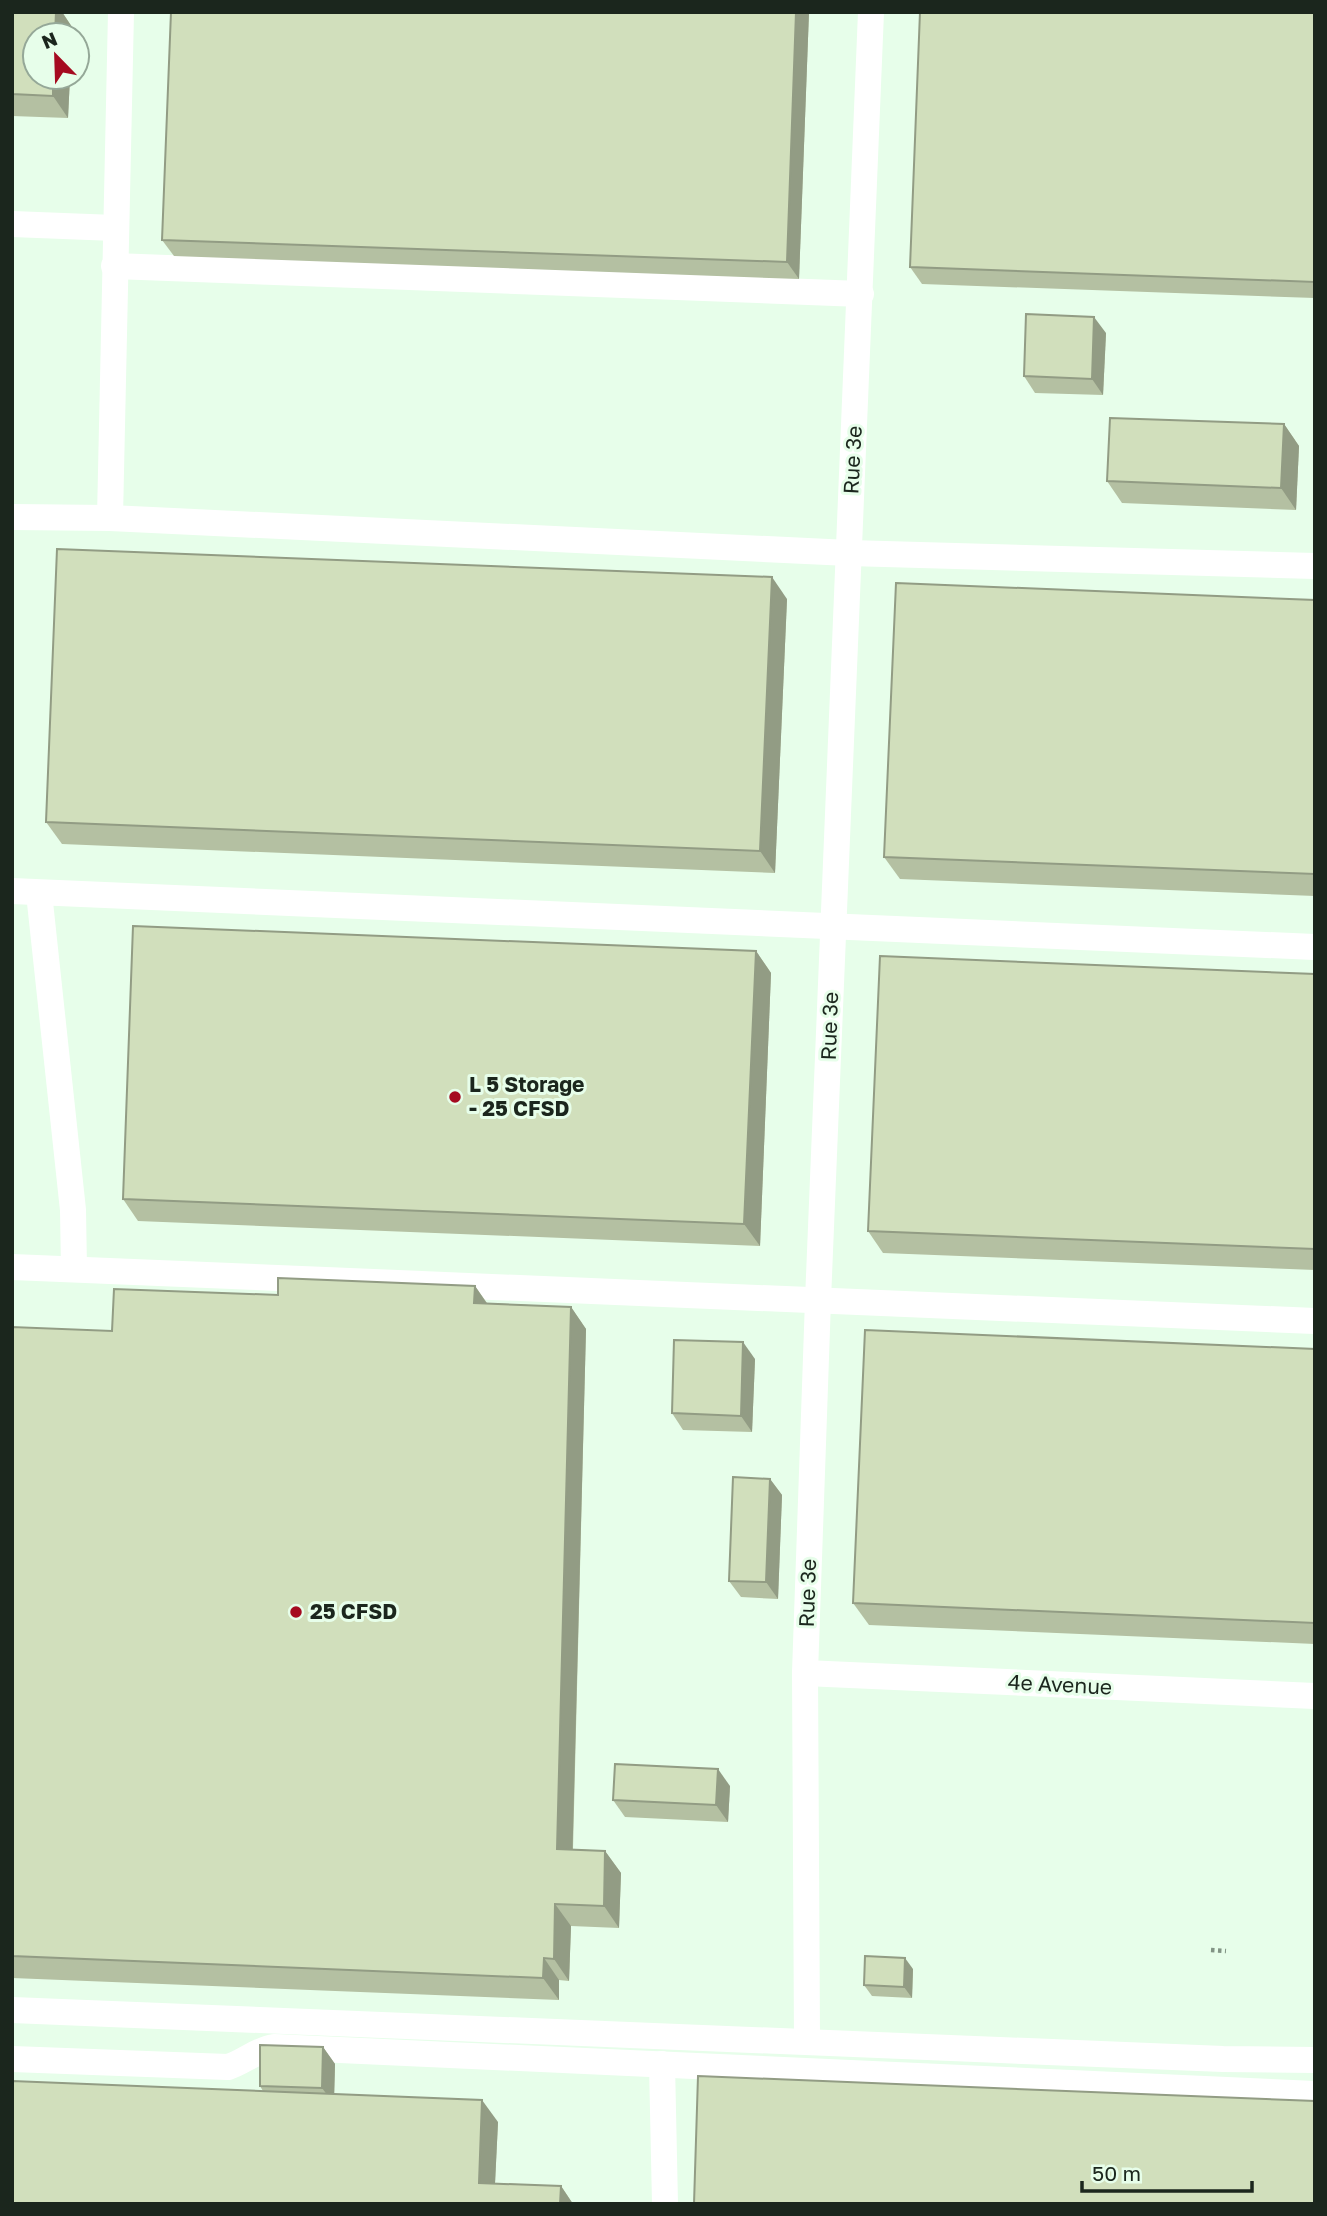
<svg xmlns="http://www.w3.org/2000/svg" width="1327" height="2216" font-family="'Golos Text',sans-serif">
<rect width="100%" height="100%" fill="#e7feea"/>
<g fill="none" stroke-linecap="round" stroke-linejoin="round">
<!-- path -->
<polyline stroke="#829485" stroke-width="4.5" stroke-dasharray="3.5 3.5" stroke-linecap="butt" points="1211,1950 1226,1951"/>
<!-- minor -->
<g stroke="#fff" stroke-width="26">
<polyline points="12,224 115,228"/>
<polyline points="114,266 861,294"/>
<polyline points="12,517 110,518 849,553 1315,566"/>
<polyline points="110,518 121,12"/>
<polyline points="12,891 1315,947"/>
<polyline points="39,893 73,1210 74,1269"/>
<polyline points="12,1267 1315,1321"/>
<polyline points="805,1673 1315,1696"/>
<polyline points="12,2010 1223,2059 1315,2060"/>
<polyline points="807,2041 805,1673 818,1300 871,12"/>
<path d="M12 2059 228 2067C244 2062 256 2050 274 2047L1315 2094"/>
<polyline points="662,2064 665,2204"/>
</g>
</g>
<!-- wall -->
<g fill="#b4c0a2">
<polygon points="12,12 62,12 72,27 71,35 35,35 70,77 68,118 12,116"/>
<polygon points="171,12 809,12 799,279 174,256 162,240"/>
<polygon points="1315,12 1315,298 922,284 910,267"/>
<polygon points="1106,333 1103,395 1035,393 1024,376"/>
<polygon points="1284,424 1299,446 1296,510 1122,503 1107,481"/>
<polygon points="787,599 775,873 62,844 46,822"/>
<polygon points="1315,600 1315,896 900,879 884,857"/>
<polygon points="756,951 771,973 760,1246 138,1221 123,1199"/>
<polygon points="1315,974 1315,1270 883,1253 868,1231"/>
<polygon points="475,1286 487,1303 571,1307 586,1329 573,1849 605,1851 621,1873 619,1928 571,1926 569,1981 559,1980 559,2000 12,1978 12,1327 112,1331 278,1295"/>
<polygon points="1315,1349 1315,1644 869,1625 853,1603"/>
<polygon points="755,1359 752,1432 683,1430 672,1413"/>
<polygon points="770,1479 782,1495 778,1599 741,1597 729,1581"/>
<polygon points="730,1786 728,1822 625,1817 613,1800"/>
<polygon points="913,1969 912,1998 872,1996 864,1985"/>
<polygon points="323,2047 335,2064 334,2094 498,2122 495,2183 561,2186 573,2204 12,2204 263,2091 260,2086"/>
</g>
<!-- shaded-wall -->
<g fill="#929c84">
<polygon points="56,12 62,12 72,27 71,35 55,35"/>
<polygon points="796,12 809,12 799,279 787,262"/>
<polygon points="53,77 70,77 68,118 53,96"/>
<polygon points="1094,317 1106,333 1103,395 1092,379"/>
<polygon points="1284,424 1299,446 1296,510 1281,488"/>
<polygon points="772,577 787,599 775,873 760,851"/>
<polygon points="756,951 771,973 760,1246 744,1224"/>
<polygon points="475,1286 490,1308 474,1303"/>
<polygon points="571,1307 586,1329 572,1871 557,1849"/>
<polygon points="743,1342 755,1359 752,1432 741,1416"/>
<polygon points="770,1479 782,1495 778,1599 766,1582"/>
<polygon points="718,1769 730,1786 728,1822 716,1805"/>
<polygon points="605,1851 621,1873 619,1928 604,1906"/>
<polygon points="555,1904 571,1926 569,1981 554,1959"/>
<polygon points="544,1958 559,1980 559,2000 543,1978"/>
<polygon points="905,1958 913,1969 912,1998 904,1987"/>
<polygon points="323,2047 335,2064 334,2104 322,2088"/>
<polygon points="482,2100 498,2122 494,2204 479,2183"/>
<polygon points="561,2186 573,2204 560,2204"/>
</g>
<!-- building -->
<g fill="#d1dfbc" stroke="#929c84" stroke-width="2">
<polygon points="12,12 56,12 55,35 35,35 35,77 53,77 53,96 12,94"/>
<polygon points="171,12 796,12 787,262 162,240"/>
<polygon points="920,12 1315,12 1315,282 910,267"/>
<polygon points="1026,314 1094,317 1092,379 1024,376"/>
<polygon points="1110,418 1284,424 1281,488 1107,481"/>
<polygon points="57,549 772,577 760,851 46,822"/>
<polygon points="896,583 1315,600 1315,874 884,857"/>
<polygon points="133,926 756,951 744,1224 123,1199"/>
<polygon points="880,956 1315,974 1315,1249 868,1231"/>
<polygon points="278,1278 475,1286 474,1303 571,1307 557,1849 605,1851 604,1906 555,1904 554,1959 544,1958 543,1978 12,1956 12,1327 112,1331 114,1289 278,1295"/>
<polygon points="865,1330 1315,1349 1315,1623 853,1603"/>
<polygon points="674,1340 743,1342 741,1416 672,1413"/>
<polygon points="733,1477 770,1479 766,1582 729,1581"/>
<polygon points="615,1764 718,1769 716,1805 613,1800"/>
<polygon points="865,1956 905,1958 904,1987 864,1985"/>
<polygon points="260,2045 323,2047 322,2088 260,2086"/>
<polygon points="698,2076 1315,2101 1315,2204 694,2204"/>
<polygon points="12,2081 482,2100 479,2183 561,2186 560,2204 12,2204"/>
</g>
<!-- markers -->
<g fill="#a50b20" stroke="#e7feea" stroke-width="2.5">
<circle cx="455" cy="1097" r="7"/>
<circle cx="296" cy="1612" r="7"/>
</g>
<g text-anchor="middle" stroke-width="6" stroke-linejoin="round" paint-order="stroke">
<!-- street labels -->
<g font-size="21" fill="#1b261d" stroke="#e7feea">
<text transform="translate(853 460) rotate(-87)" y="7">Rue 3e</text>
<text transform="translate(830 1026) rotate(-88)" y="7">Rue 3e</text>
<text transform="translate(808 1593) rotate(-88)" y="7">Rue 3e</text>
<text transform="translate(1060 1685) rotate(3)" y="7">4e Avenue</text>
</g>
<!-- poi labels -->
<g font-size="21" font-weight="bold" fill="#1b261d" stroke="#e7feea" text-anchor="start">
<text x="469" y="1092">L 5 Storage<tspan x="469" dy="24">- 25 CFSD</tspan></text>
<text x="310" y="1619">25 CFSD</text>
</g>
</g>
<!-- border -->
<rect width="1327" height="2216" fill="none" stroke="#1b261d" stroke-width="28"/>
<!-- north arrow -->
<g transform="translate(56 56) rotate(337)"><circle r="33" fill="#e7feea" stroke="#95a898" stroke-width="2"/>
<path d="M0-5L12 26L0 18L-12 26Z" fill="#a50b20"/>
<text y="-10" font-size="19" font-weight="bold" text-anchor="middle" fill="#1b261d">N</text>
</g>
<!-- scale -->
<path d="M1082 2181v10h170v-10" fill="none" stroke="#1b261d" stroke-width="3.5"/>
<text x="1092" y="2181" font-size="21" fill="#1b261d" stroke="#e7feea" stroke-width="5" paint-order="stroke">50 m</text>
</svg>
